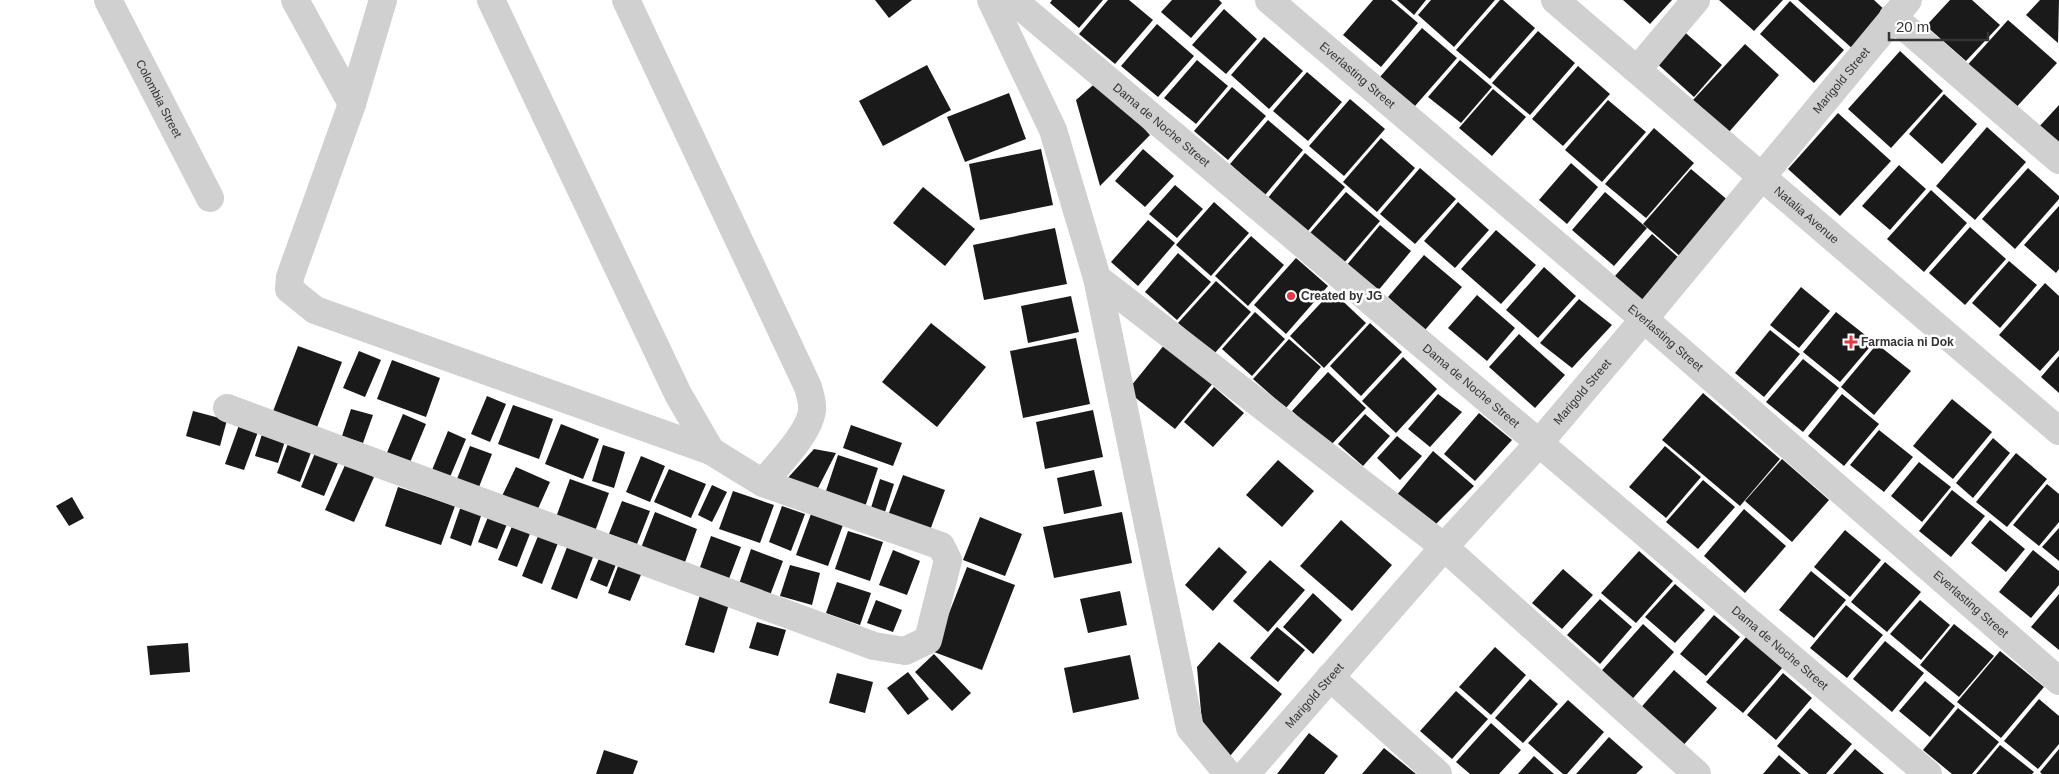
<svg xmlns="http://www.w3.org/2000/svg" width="2059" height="774" font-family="Arial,sans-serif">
<rect width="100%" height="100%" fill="#fff"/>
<!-- building -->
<g fill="#1a1a1a">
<polygon points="875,0 912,0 889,18"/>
<polygon points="1052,0 1103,0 1079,28 1050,3"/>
<polygon points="1108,0 1129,0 1153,20 1115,64 1079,34"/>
<polygon points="1172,0 1219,0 1222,3 1191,38 1161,12"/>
<polygon points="1373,0 1391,0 1418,23 1381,67 1343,35"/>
<polygon points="1397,0 1426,0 1414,15"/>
<polygon points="1431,0 1495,0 1454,47 1418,15"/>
<polygon points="1500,0 1503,0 1535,28 1490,79 1456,50"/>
<polygon points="1623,0 1672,0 1650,24"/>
<polygon points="1719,0 1783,0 1754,31"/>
<polygon points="1798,0 1874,0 1888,13 1854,50"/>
<polygon points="1950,0 1972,0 2000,25 1966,61 1926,26"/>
<polygon points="2040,0 2059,0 2058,43 2026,15"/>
<polygon points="1790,1 1844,50 1814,83 1760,34"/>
<polygon points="1224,9 1257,39 1226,74 1192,45"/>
<polygon points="2008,20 2057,63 2011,113 1963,70"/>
<polygon points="1157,24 1194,56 1158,97 1121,66"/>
<polygon points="1422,28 1457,58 1415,106 1380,77"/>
<polygon points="1680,28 1722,65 1694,97 1652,59"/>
<polygon points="1538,31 1575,63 1530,115 1492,83"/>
<polygon points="1264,37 1303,71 1269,109 1231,75"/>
<polygon points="1745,44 1779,75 1729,132 1693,100"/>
<polygon points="1900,51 1943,91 1891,148 1848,109"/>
<polygon points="1197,60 1228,86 1196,124 1164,98"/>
<polygon points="1460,60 1492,87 1461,123 1428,97"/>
<polygon points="927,65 951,110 883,146 859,101"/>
<polygon points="1578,66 1610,94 1563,146 1532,119"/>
<polygon points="1307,72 1342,102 1308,141 1273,111"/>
<polygon points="1099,80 1150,135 1100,186 1076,100"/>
<polygon points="1232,87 1266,116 1228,160 1194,131"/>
<polygon points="1493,89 1526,117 1492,156 1459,128"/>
<polygon points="1009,93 1026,139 965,162 947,117"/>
<polygon points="1944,94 1977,124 1942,164 1909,134"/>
<polygon points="1350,99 1385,129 1344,176 1309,146"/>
<polygon points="1608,100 1646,132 1602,182 1565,150"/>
<polygon points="2059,105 2059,148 2037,129"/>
<polygon points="1838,113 1891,161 1840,216 1788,169"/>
<polygon points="1268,120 1303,150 1265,195 1230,164"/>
<polygon points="1987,127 2026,162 1975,220 1936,186"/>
<polygon points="1654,128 1694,163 1646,218 1605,184"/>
<polygon points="1381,138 1415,168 1377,212 1343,182"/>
<polygon points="1041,149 1053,205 980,220 969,164"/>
<polygon points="1143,149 1174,176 1145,207 1115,181"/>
<polygon points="1305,153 1345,187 1307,232 1267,199"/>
<polygon points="1571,163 1598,187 1567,224 1539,200"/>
<polygon points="1899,165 1926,189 1890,230 1862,206"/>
<polygon points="1420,168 1456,199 1415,244 1380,214"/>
<polygon points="2028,168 2059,196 2059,199 2015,249 1982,219"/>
<polygon points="1691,169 1730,202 1682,258 1643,224"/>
<polygon points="1175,185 1203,209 1177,238 1149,214"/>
<polygon points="923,187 975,229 945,266 893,223"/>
<polygon points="1931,190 1967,223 1924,272 1887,239"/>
<polygon points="1346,192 1380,221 1344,263 1310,233"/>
<polygon points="1605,192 1647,228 1614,266 1572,230"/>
<polygon points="1214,202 1249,233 1211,276 1176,245"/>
<polygon points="1458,202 1489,230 1455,268 1424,241"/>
<polygon points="2059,206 2059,269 2056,273 2024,245"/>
<polygon points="1148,220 1175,243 1138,286 1111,262"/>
<polygon points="1380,225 1411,251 1377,292 1346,266"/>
<polygon points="1970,227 2006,259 1965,305 1929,273"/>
<polygon points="1055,228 1067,284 984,300 973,245"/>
<polygon points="1496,230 1536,265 1501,304 1461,269"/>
<polygon points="1652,234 1679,258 1642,300 1615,276"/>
<polygon points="1251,236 1284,265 1248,306 1215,276"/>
<polygon points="1178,253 1211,282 1177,320 1145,292"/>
<polygon points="1424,255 1462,287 1425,330 1388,297"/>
<polygon points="1296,258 1328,286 1286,334 1254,305"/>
<polygon points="2009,261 2037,285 2000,328 1972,303"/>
<polygon points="1544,267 1576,296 1538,338 1506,310"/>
<polygon points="1216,281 1251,312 1214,354 1178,323"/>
<polygon points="2045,283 2059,296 2059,350 2040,371 1999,335"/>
<polygon points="1801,287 1830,311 1799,348 1770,325"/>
<polygon points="1332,291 1366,323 1324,368 1290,336"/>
<polygon points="1477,295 1515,328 1487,361 1448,328"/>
<polygon points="1071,296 1079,332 1028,343 1021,306"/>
<polygon points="1579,299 1612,325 1572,368 1540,343"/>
<polygon points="1255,312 1285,339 1252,376 1222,349"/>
<polygon points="1836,312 1874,342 1840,382 1803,352"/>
<polygon points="931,323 986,367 937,427 882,382"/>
<polygon points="1370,323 1402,352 1361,396 1330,366"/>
<polygon points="1770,330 1800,354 1764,397 1735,373"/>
<polygon points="1519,334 1565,375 1535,408 1489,367"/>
<polygon points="1076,338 1090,404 1023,418 1010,351"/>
<polygon points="1289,339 1321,367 1286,408 1253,379"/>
<polygon points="1165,344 1214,382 1175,429 1127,391"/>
<polygon points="1877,344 1911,371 1874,415 1841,387"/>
<polygon points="298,346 342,362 316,430 272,414"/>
<polygon points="359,351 381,360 365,397 343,388"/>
<polygon points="2059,356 2059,393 2041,377"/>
<polygon points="1403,357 1437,389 1396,433 1362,401"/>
<polygon points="1803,359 1839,388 1803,432 1766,402"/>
<polygon points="392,360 440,378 426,417 377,399"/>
<polygon points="1328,372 1366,408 1330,446 1292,411"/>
<polygon points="1214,387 1244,413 1213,447 1184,422"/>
<polygon points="1703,393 1780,459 1740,506 1662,440"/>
<polygon points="1438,394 1462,412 1430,447 1408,429"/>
<polygon points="1842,394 1879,424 1844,466 1808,436"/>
<polygon points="487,396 506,404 490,442 471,434"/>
<polygon points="1952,399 1992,432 1953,479 1913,446"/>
<polygon points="513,405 553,419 539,459 498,444"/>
<polygon points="351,409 373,415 363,443 342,436"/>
<polygon points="1093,410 1103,457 1045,469 1036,422"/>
<polygon points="193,411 227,420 220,446 186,436"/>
<polygon points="1479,413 1512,440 1475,481 1444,454"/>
<polygon points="403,414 426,424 409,465 386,455"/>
<polygon points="1365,414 1390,436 1363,466 1338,444"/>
<polygon points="561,424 599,439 583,479 545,464"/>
<polygon points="239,425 258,432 244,470 225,464"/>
<polygon points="851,425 902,443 893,466 843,448"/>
<polygon points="1879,430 1913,457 1884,492 1850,465"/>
<polygon points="263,431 286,438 278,463 255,456"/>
<polygon points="448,431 466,439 450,477 432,470"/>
<polygon points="1397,436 1422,456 1400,480 1377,458"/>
<polygon points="1993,438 2010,453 1973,498 1956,483"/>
<polygon points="289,441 312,450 300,482 277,473"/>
<polygon points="603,445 625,452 614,488 592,481"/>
<polygon points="470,446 492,454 477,492 455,484"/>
<polygon points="1665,446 1701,477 1666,518 1629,487"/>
<polygon points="814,449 836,453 815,494 785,481"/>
<polygon points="1433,451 1474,486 1434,526 1396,496"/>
<polygon points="315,453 338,463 324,496 301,487"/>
<polygon points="2016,453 2047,479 2007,527 1976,502"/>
<polygon points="838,455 878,468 865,507 825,494"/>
<polygon points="641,456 665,466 650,502 626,492"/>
<polygon points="1782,459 1829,500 1792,542 1745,501"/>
<polygon points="1278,460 1314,491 1282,527 1246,495"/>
<polygon points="1919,462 1951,487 1922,522 1891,496"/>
<polygon points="345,465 374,477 354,522 325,510"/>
<polygon points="516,467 550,482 537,511 502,496"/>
<polygon points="669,469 706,484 691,518 654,502"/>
<polygon points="1094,470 1102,506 1064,514 1057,478"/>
<polygon points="903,475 945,490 929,533 887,518"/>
<polygon points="570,479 609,493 594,534 555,520"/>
<polygon points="880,479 894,484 884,515 870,511"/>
<polygon points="1703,480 1735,507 1698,549 1666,522"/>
<polygon points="2047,484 2059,494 2059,522 2039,546 2013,525"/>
<polygon points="712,485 727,492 712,522 698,515"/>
<polygon points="398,487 455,506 441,545 385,526"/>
<polygon points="1952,490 1985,516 1951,557 1919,531"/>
<polygon points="733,491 774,505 760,543 719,529"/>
<polygon points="72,497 84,518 69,526 56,506"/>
<polygon points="622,501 650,511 637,544 609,534"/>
<polygon points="461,506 482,513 471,546 450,538"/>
<polygon points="782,506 805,514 791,551 769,542"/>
<polygon points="1744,509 1786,546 1745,593 1704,556"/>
<polygon points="655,512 697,529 684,565 641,548"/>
<polygon points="1122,512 1132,563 1054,578 1043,527"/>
<polygon points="811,514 843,525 828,566 796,555"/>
<polygon points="488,517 507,524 497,549 478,542"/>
<polygon points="980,517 1022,534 1005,576 963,560"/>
<polygon points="1341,520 1392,565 1352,611 1300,566"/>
<polygon points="1990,520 2025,549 2006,572 1971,543"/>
<polygon points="513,524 531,531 517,567 498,560"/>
<polygon points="2059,528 2059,561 2042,547"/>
<polygon points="1845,530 1881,560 1850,597 1814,567"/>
<polygon points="848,531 883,542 870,581 835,569"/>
<polygon points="538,536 558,543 542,584 522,576"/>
<polygon points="711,536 741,547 727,584 698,573"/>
<polygon points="569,542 595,552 577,599 551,589"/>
<polygon points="1219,547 1247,572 1213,611 1185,585"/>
<polygon points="751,549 783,561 769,598 738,587"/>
<polygon points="893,550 920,561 907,595 879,585"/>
<polygon points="2033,550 2059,571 2059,585 2031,618 1999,592"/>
<polygon points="1639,551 1673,581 1636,623 1601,593"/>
<polygon points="600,556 617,562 607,587 590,580"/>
<polygon points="1270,560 1305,590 1268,632 1233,601"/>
<polygon points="620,561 643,570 630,601 608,593"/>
<polygon points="1885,562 1921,592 1887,632 1851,602"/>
<polygon points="790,565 820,573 812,605 780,596"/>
<polygon points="967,567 1015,585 982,670 934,652"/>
<polygon points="1563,569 1593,595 1562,629 1532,603"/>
<polygon points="1811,571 1846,600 1814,638 1779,610"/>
<polygon points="837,582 871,593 860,625 826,613"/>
<polygon points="1675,584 1705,610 1675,643 1645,617"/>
<polygon points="1120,591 1127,625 1088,633 1080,599"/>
<polygon points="1313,593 1342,620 1313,654 1283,627"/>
<polygon points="2059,594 2059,650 2031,627"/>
<polygon points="700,595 729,604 714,653 685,645"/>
<polygon points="1600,599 1632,627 1600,664 1567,635"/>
<polygon points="876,600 902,610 893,632 867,623"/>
<polygon points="1920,600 1950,625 1921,660 1890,634"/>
<polygon points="1846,605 1883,635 1847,678 1810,648"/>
<polygon points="1714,615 1740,637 1706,676 1680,654"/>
<polygon points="757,622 786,630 778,656 749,648"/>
<polygon points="1643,624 1674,652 1627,705 1596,677"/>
<polygon points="1954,624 1994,656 1959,697 1920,665"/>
<polygon points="1277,627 1305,650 1278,682 1250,658"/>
<polygon points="1747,636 1783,667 1743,713 1706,682"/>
<polygon points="1885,641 1924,673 1892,712 1853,679"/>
<polygon points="1219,642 1282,694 1230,756 1203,734 1197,667"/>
<polygon points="188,643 190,672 150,675 147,646"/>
<polygon points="1495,647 1526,675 1491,715 1459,687"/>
<polygon points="2000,651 2044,687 2001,738 1957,702"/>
<polygon points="934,654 971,693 952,711 915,672"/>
<polygon points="1130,655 1139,699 1073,713 1064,668"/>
<polygon points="1674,670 1717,708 1679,750 1637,712"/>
<polygon points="908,672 929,699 908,715 887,688"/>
<polygon points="837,673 873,682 865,713 829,703"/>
<polygon points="1783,673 1812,698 1776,740 1747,715"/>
<polygon points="1530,679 1558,704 1523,743 1495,718"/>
<polygon points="1925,681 1955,706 1930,737 1899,711"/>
<polygon points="1456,691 1488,719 1452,759 1420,731"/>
<polygon points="2039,699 2059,716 2059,744 2038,769 2004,741"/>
<polygon points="1568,700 1604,732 1567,774 1563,774 1528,743"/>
<polygon points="1810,708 1852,744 1826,774 1809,774 1777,746"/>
<polygon points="1958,708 1999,742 1972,774 1952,774 1923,750"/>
<polygon points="1491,723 1521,750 1499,774 1470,774 1456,762"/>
<polygon points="1309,733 1338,756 1324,774 1277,774"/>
<polygon points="1609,737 1643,767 1636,774 1576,774"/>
<polygon points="2000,745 2034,772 2032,774 1976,774"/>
<polygon points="1384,748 1416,774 1362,774"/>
<polygon points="1855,749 1884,774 1833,774"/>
<polygon points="2059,749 2059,774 2042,774 2040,772"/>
<polygon points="604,750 638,761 633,774 596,774"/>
<polygon points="1779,755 1801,774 1763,774"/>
<polygon points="1534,756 1554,774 1518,774"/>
</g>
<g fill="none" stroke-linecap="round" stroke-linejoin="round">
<!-- minor -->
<g stroke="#d0d0d0" stroke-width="28">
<path id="s1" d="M108 0 210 198"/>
<polyline points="295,0 352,104"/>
<polyline points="491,0 678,394 711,451"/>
<path d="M626 0 808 387C810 395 813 402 812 411 809 434 777 465 763 483"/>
<polyline points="991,0 1053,130 1097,278 1190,728 1228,774"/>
<path id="s2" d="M1013 0 1539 443 1928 774"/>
<path id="s3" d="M1269 0 1644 319 2059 681"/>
<path id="s4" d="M1555 0 2059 431"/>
<polyline points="1893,17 2059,160"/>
<polyline points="1637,70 1696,0"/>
<polyline points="1097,278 1444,547 1697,774"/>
<polyline points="227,408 874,646 905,651 928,640 948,560 941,546 763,483 711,451 315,310 289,289 290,277 352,104 383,0"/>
<polyline points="1330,677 1438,774"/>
<path id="s5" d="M1246 774 1444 547 1539 443 1644 319 1908 0"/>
</g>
</g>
<!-- markers -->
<g fill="#e63946" stroke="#fff" stroke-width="2">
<circle cx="1291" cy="296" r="5"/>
<path d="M1848.5 334.5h5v5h5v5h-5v5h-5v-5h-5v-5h5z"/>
</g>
<g text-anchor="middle" stroke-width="5" stroke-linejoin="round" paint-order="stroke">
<!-- street labels -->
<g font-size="12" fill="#333" stroke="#fff">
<text dy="4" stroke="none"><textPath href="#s3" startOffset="116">Everlasting Street</textPath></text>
<text dy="4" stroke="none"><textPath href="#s5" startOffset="914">Marigold Street</textPath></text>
<text dy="4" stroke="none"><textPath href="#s1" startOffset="111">Colombia Street</textPath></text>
<text dy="4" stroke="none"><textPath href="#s2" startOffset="194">Dama de Noche Street</textPath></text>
<text dy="4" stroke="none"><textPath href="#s4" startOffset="331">Natalia Avenue</textPath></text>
<text dy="4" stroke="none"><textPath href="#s3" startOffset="521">Everlasting Street</textPath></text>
<text dy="4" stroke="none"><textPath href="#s2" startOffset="599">Dama de Noche Street</textPath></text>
<text dy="4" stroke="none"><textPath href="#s5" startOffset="509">Marigold Street</textPath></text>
<text dy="4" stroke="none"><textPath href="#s3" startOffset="926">Everlasting Street</textPath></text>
<text dy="4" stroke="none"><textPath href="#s2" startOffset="1004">Dama de Noche Street</textPath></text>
<text dy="4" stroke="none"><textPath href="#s5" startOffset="104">Marigold Street</textPath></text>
</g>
<!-- poi labels -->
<g font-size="12" font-weight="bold" fill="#333" stroke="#fff" text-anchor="start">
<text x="1301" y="300">Created by JG</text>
<text x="1861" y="346">Farmacia ni Dok</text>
</g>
</g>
<!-- scale -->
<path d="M1889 32v8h99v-8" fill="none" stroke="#333333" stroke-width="2.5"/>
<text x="1896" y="32" font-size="15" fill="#333333" stroke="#ffffff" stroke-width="4" paint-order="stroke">20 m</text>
</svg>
